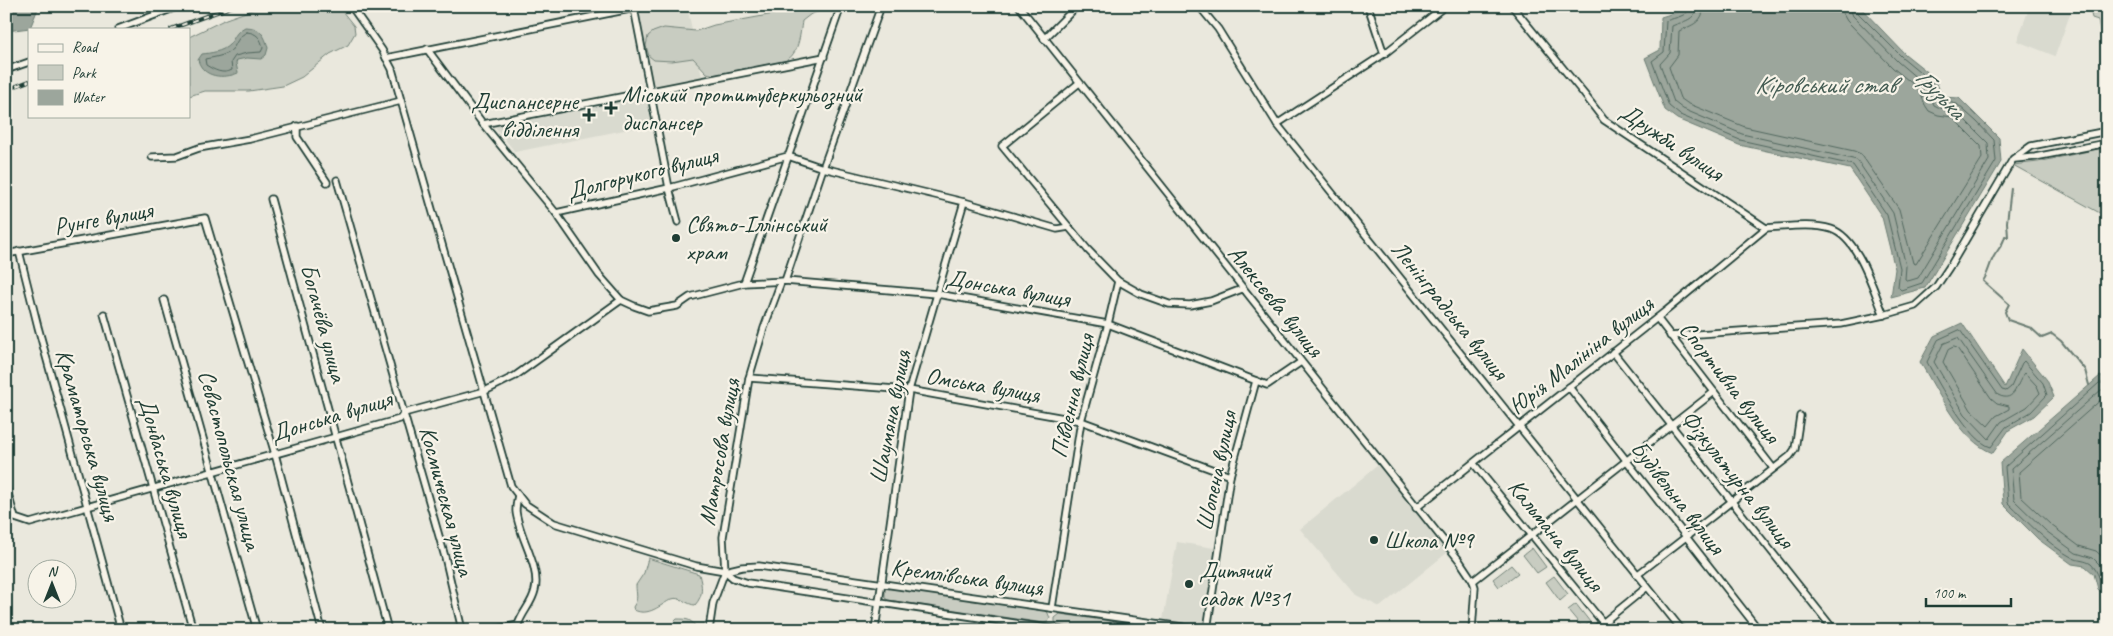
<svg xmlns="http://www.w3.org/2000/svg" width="2113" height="636" font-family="Caveat,sans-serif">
<rect width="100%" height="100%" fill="#eae8dd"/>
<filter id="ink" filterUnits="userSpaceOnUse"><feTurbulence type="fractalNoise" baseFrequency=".02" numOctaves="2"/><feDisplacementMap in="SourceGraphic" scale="10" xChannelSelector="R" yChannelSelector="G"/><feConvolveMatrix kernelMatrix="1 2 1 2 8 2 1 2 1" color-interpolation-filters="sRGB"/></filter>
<g filter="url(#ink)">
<!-- built -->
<g fill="#d9dacf">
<polygon points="670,6 687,6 702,77 652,87 637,13"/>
<polygon points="2030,6 2073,6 2055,56 2017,41"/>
<polygon points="648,93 654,124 515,152 492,123"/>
<polygon points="1378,465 1448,552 1380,607 1356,595 1300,529"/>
<polygon points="1177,542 1214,548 1203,626 1163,620"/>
</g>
<!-- green -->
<g fill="#c8ccc1" stroke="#74847a">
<polygon points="263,6 338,6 354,26 355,33 348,45 330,54 302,77 283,86 249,91 205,91 189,96 189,37 226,19"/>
<path d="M784 6H837L811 14 802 21C800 35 799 54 785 61L714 75 707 73 693 58 672 61 654 60 649 56 646 46 648 36 653 32 664 28 696 31 714 25 774 14Z"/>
<polygon points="2089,6 2107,6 2107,69 2098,20 2092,18"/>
<polygon points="2107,147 2107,217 2013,165 2038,162"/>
<polygon points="1532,548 1546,567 1537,573 1523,555"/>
<path d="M648 558 699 574C702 586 704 595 695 605 688 605 680 596 672 599 660 605 649 617 634 610L633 607C639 598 636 595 636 585L644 573Z"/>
<polygon points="1511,565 1518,573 1499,587 1493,579"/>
<polygon points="1554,576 1568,594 1560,601 1546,582"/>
<polygon points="889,587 1047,611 1050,618 1048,622 1044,623 888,600 885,598 885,589"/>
<polygon points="1576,604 1590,622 1583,628 1568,610"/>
<polygon points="1060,614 1174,630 1088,630 1058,625 1055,622 1055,618"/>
<path d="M677 619C688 619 692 619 697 630H657L670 626Z"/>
</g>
<!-- water -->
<g fill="#9ca69c" stroke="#6a7c72">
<polygon points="6,6 39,6 30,28 6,31"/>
<polygon points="1688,6 1859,6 1905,54 1935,78 1942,97 1959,98 1999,138 2001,162 1925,288 1891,297 1895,269 1882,217 1850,169 1739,145 1677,119 1665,110 1645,58 1660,50 1661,17 1683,10"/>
<path d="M245 27C260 27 265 35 268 48L266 55 261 59 247 58 237 60 236 63 238 73C224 79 203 78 198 60L202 54C210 53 222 52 229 45 236 37 234 33 245 27Z"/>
<path d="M1962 323 2005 387 2022 349 2047 380 2054 397 2034 416 2009 430 1993 453C1960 441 1938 391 1920 362L1934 336Z"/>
<polygon points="2100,376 2107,379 2107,597 2098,589 2094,574 2085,566 2072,564 2038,539 2003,504 2000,463"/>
</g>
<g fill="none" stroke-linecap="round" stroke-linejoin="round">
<!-- shore -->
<g stroke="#51675e" stroke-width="1">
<path d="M1690 6C1689 17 1675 17 1666 21L1664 52 1652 61 1669 106 1680 115 1740 140 1853 165 1887 215 1900 268 1898 287 1901 290 1922 283 1996 161 1994 140 1977 122 1957 104 1938 100 1931 81 1902 57 1857 12 1856 6"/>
<path d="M1697 6C1696 21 1683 21 1672 26L1670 53 1660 64 1674 102 1683 109 1742 134 1857 160 1893 213 1906 266 1905 279 1908 281 1918 278 1989 160 1988 143 1955 110 1940 108 1934 105 1925 85 1898 62 1853 16 1849 6"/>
<path d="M1704 6C1703 23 1692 25 1679 31L1678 55 1669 67 1680 98 1687 103 1745 127 1854 151 1861 154 1899 209 1913 263 1916 264 1982 158 1981 146 1952 117 1938 115 1929 111 1925 105 1919 89 1893 68 1847 21 1843 14 1842 6"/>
<path d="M247 32C257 33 261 38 263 48L261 52 247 53 235 56 231 62 232 70C223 75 214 70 206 65L205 59C215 57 228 56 234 47 238 40 239 36 247 32Z"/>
<path d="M1960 330 2002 390 2006 391 2011 387 2022 363 2024 361 2043 383 2047 395 2031 412 2006 427 1991 447C1970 442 1938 382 1927 362L1938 340Z"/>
<path d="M1958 338 1998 395C2016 404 2016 382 2025 373L2037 386 2040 393 2027 407 2001 422 1989 439 1965 414 1934 362 1943 344Z"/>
<polygon points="1954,347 1957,348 1991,398 1997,403 2009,406 2009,409 1996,416 1988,426 1971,410 1943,362 1948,350"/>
<path d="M2107 383H2099L2005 467 2008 503C2028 522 2048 545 2073 558 2079 561 2085 560 2091 564 2099 572 2099 582 2107 590"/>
<polyline points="2107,390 2101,390 2011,469 2014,500 2046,531 2076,553 2093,558 2103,568 2107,578"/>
<polyline points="2107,397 2103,398 2019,472 2021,497 2051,525 2079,546 2096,551 2107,561"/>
</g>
<!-- stream -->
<path stroke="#6a7c72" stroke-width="2" d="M2011 188 2007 222 2008 237 2005 236C2003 246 1997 250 1993 258 1989 266 1988 274 1983 281L2009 304 2005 312 2008 320 2031 328 2042 338 2052 334 2061 341 2085 370 2089 385"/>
<!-- minor casing -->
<g stroke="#1f3d34" stroke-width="9">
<g id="minor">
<polyline points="351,6 382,50 392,69 511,486 525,504 554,523 696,566 725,571 742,567 759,566 1203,630"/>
<polyline points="1019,6 1459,560 1473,581 1475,587 1472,630"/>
<polyline points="1199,6 1218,29 1277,124 1682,630"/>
<polyline points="1368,6 1384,54"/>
<polyline points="1512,6 1584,94 1604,120 1766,228"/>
<polyline points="634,8 669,188 678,222"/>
<polyline points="118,29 179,6"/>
<polyline points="1044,39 1077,6"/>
<polyline points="427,49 483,124 556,213 599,275 621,300 634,306 648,311 677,306 690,297 744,283 785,281 937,294 1108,324 1267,385 1301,362"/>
<polyline points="386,58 645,6"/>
<polyline points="6,70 29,62"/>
<polyline points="1079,83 1002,146 1088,250 1118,281 1141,294 1169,304 1190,305 1211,301 1242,289"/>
<polyline points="483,124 824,57"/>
<polyline points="1277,124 1384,54 1445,6"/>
<polyline points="297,126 297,137 327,182"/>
<polyline points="152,157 177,156 199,148 250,139 401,101"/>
<polyline points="2015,159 2035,157 2107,143"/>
<polyline points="337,180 445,557 462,630"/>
<polyline points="271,199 388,630"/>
<polyline points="556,213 669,188 788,156 823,168 964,202 1057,229 1069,227"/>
<path d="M1766 228C1786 227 1812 223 1831 229 1859 238 1873 290 1884 315L1915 306 1936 287 1952 263 2013 159 2031 146 2107 131"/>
<polyline points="19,251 38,327 121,630"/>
<polyline points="6,254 205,218 275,454 322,630"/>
<polyline points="785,281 823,168 881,6"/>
<polyline points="744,283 841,6"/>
<polyline points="164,300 257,630"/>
<polyline points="104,314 193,630"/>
<polyline points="1657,318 1773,468"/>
<polyline points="1670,336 1841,324 1884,315"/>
<polyline points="1613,352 1834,630"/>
<polyline points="749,378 909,390 1081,421 1230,476"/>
<polyline points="1569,387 1759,630"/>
<polyline points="1474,464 1609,630"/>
<polyline points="6,487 15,518 30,523 400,419 404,413 485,391 515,376 621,300"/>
<polyline points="1416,508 1667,310 1766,228"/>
<polyline points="725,571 733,578 748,583 1060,630"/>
<polyline points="1637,575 1790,456 1795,449 1800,416"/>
<polyline points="1473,581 1714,392"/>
<polyline points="1052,608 1081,421 1108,324 1118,281"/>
<path d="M493 630 518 625C522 612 532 604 535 590 541 567 518 535 516 511 516 506 517 500 518 495"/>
<polyline points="709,630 713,603 725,571 723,537 749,378 764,328 781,282"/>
<polyline points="875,630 909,390 964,202"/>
<polyline points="1207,630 1230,476 1256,381"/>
<polyline points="1594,630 1647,587"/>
</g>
</g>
<!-- minor -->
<use href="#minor" stroke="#f7f3e8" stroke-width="5.5"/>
<!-- rail casing -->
<g stroke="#1f3d34" stroke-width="4">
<g id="rail">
<polyline points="171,29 233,6"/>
<polyline points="6,90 29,81"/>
</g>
</g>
<!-- rail -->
<use href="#rail" stroke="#f7f3e8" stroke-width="2" stroke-dasharray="5.5" stroke-linecap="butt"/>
</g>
</g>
<!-- markers -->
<g fill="#1f3d34" stroke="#f7f3e8" stroke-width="2">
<path d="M608.5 100.5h5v5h5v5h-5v5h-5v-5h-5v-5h5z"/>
<path d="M586.5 107.5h5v5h5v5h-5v5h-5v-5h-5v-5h5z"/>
<circle cx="676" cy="238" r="5"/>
<circle cx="1374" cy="540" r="5"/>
<circle cx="1189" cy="584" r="5"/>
</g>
<g text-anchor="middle" stroke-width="4.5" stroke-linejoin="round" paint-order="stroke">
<!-- poi labels -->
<g font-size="24" fill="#1f3d34" stroke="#f7f3e8" text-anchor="start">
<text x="622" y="102">Міський протитуберкульозний<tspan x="622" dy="28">диспансер</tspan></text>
<text x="578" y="109" text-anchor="end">Диспансерне<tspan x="578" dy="28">відділення</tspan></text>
<text x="686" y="232">Свято-Іллінський<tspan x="686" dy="28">храм</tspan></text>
<text x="1384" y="548">Школа №9</text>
<text x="1199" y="578">Дитячий<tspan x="1199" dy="28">садок №31</tspan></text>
</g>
<!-- street labels -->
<g font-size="24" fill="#1f3d34" stroke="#f7f3e8">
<text transform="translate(1672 142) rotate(34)" y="8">Дружби вулиця</text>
<text transform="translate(642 173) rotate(-14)" y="8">Долгорукого вулиця</text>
<text transform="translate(103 218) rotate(-10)" y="8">Рунге вулиця</text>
<text transform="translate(1008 288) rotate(10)" y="8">Донська вулиця</text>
<text transform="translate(1276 301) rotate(51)" y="8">Алексєєва вулиця</text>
<text transform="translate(1450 310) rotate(51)" y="8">Ленінградська вулиця</text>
<text transform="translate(324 323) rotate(75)" y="8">Богачёва улица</text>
<text transform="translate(1581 355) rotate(-38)" y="8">Юрія Малініна вулиця</text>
<text transform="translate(1730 382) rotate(52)" y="8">Спортивна вулиця</text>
<text transform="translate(983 385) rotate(10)" y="8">Омська вулиця</text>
<text transform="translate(1072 396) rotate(-77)" y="8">Південна вулиця</text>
<text transform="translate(331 416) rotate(-17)" y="8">Донська вулиця</text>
<text transform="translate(890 417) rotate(-79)" y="8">Шаумяна вулиця</text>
<text transform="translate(88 435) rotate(74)" y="8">Краматорська вулиця</text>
<text transform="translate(719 452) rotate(-80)" y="8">Матросова вулиця</text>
<text transform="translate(230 460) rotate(75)" y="8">Севастопольская улица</text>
<text transform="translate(166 467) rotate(74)" y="8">Донбаська вулиця</text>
<text transform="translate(1216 471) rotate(-78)" y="8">Шопена вулиця</text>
<text transform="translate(1738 479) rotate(52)" y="8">Фiзкультурна вулиця</text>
<text transform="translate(1678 497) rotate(52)" y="8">Будівельна вулиця</text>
<text transform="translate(447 501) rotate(75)" y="8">Космическая улица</text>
<text transform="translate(1556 535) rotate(51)" y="8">Кальмана вулиця</text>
<text transform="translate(967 577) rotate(8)" y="8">Кремлівська вулиця</text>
</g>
<!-- water labels -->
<g font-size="25" font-style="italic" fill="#445c53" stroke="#f7f3e8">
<text x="1825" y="93">Кіровський став</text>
<text transform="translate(1941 93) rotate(46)" y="9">Грузька</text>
</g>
</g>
<!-- margin -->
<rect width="2113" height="636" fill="none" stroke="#f7f3e8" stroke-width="25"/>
<rect x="12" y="12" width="2088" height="611" fill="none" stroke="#1f3d34" stroke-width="2" filter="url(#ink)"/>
<!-- legend -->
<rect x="28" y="28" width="162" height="90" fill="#f7f3e8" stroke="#a1aaa0"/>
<rect x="38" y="44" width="25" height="8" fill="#f7f3e8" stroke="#a1aaa0"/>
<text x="72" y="52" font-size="15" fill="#1f3d34">Road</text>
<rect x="38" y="65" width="25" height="15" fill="#c8ccc1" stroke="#a1aaa0"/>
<text x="72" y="78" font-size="15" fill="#1f3d34">Park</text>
<rect x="38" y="90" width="25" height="15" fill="#9ca69c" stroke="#a1aaa0"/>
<text x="72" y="102" font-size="15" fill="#1f3d34">Water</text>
<!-- north arrow -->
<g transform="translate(52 584)"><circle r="24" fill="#f7f3e8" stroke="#a1aaa0"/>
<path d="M0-4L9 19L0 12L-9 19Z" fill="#1f3d34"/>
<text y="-8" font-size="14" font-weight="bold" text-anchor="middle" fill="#1f3d34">N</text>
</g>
<!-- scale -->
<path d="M1926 598v8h85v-8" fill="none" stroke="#1f3d34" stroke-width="2.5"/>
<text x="1933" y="598" font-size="15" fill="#1f3d34" stroke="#f7f3e8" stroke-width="4" paint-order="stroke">100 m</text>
</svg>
